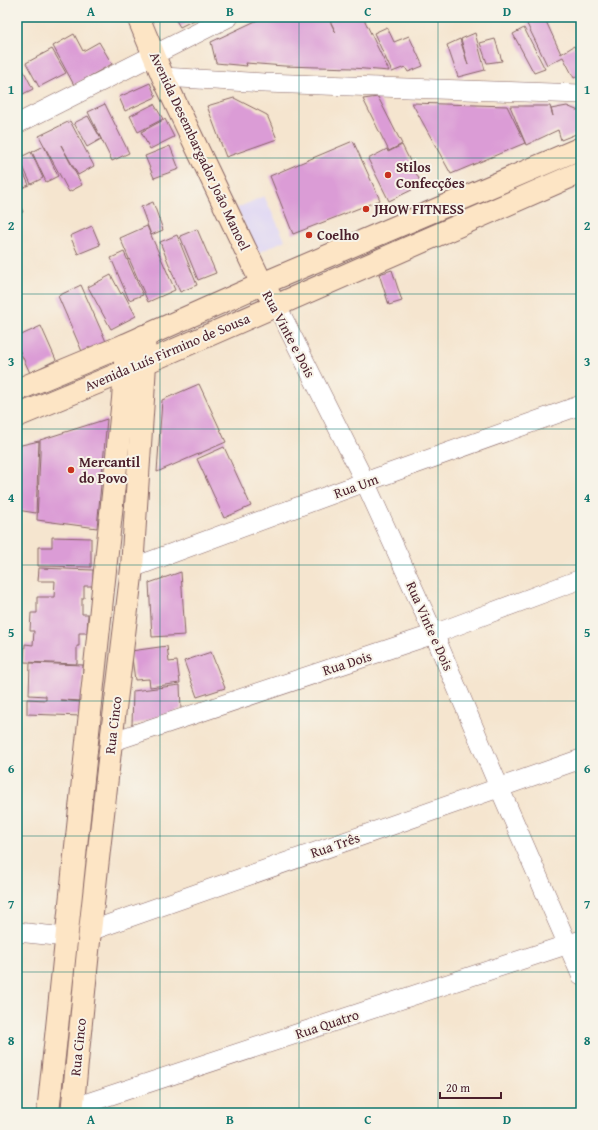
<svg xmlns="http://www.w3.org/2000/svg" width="598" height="1130" font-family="'Gentium Book Plus',serif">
<rect width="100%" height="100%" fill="#f7f3e8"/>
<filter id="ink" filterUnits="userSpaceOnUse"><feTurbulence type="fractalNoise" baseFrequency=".025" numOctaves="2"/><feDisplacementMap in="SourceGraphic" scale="8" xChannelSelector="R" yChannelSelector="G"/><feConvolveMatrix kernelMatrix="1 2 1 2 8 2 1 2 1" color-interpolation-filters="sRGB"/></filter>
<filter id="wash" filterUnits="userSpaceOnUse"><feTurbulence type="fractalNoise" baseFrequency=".012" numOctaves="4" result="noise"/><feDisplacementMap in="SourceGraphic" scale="16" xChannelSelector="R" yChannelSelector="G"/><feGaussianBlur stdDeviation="0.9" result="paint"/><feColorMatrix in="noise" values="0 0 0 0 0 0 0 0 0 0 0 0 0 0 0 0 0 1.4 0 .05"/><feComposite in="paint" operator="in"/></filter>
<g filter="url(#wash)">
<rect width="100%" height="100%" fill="#f5e5cf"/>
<!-- built -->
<polygon fill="#ded5f5" points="264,196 285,240 258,253 237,208"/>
<g id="blocks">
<!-- building -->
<g fill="#db9cd6">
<polygon points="174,17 200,17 180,27"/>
<polygon points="264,17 328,17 336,33 328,17 363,17 389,71 353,68 284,66 246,63 247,66 216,63 211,42"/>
<polygon points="539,17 544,17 561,54 574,46 581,58 581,75 574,78 563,57 547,65 527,24"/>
<polygon points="387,27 394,42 409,36 423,66 408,72 405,67 392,72 374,33"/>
<polygon points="524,28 545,69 534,73 513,34"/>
<polygon points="475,33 485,70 458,77 447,45 460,39 468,65 461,39"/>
<polygon points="74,34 83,51 99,42 112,64 74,85 53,46"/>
<polygon points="495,39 502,61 487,63 480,43"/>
<polygon points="52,49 66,73 39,87 26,63"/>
<polygon points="17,58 33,89 17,97"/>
<polygon points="150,83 156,97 125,111 119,97"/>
<polygon points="378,97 402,144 389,151 363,99"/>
<polygon points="234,98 267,115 277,139 226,157 207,106"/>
<polygon points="412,103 507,106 525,143 451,174"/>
<polygon points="105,104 129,153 112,161 88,112"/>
<polygon points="154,104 163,119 138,132 130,116"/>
<polygon points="510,106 550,106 553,116 551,109 567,106 581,112 581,132 561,140 558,130 526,145"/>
<polygon points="88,116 101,139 87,147 74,123"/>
<polygon points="165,119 174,137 150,149 141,132"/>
<polygon points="70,121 94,166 78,175 61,145 82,185 69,192 39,136"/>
<polygon points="353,141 380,200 293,234 270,176"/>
<polygon points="402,145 422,185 389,201 368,159 387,149 388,152"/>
<polygon points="44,146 58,176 46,182 32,152"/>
<polygon points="170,146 179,169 154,178 145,156"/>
<polygon points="31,152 43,178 31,184 19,158"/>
<polygon points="17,158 29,185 17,190"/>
<polygon points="17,199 23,212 17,215"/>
<polygon points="153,202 163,230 151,235 141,207"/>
<polygon points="92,226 100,245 78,254 70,236"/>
<polygon points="147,226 175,290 148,302 120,238"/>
<polygon points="197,229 216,273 198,280 180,236"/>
<polygon points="177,235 197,285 180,292 160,242"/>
<polygon points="124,252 143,295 129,300 111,258"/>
<polygon points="392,270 402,301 389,305 379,274"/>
<polygon points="111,275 121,294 123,292 136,316 111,329 88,287"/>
<polygon points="81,285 108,346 84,356 58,296"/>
<polygon points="41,326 56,360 30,373 17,345 17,337"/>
<polygon points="199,384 226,442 157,472 162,400"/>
<polygon points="107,419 97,528 37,520 40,455 40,440"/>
<polygon points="39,441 36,513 17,510 17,446"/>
<polygon points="224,447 251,506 224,518 197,459"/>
<polygon points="52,537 91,538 91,567 38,566 38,547 52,547"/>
<polygon points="39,568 93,570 93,586 84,586 84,598 82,598 82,614 88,614 87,633 79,633 79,646 77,646 77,664 24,662 25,644 33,645 34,631 30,631 31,613 37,613 37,597 54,597 55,581 38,581"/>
<polygon points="181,572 185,635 152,637 149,583"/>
<polygon points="167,646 169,662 177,661 180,683 150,687 149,679 135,680 131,651"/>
<polygon points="211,652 225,688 197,697 184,661"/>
<polygon points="30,663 83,665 82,701 60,700 81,702 81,716 27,714 27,699 46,700 46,696 29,695"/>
<polygon points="180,685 181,709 132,725 133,691"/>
</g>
</g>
</g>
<g filter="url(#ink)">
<use href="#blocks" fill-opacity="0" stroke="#866464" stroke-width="1"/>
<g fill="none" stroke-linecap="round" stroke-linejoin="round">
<!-- street casing -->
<g stroke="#866464" stroke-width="20">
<g id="street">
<polyline points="163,77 264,83 581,94"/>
<polyline points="17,124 229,17"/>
<polyline points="277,306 365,482 434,634 499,787 581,975"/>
<polyline points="132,568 365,482 581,405"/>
<polyline points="111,742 434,634 581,579"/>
<polyline points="90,931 581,759"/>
<polyline points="17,932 66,937"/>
<polyline points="72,1108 581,940"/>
</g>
</g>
<!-- secondary casing -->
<g stroke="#866464" stroke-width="24">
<g id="secondary">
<polyline points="138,17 163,77 262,284 270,296"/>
<polyline points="17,390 125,345 262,284 581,148"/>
<polyline points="17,416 145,363 581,172"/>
<polyline points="48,1113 123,399 125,370 125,345"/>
<polyline points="72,1113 90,931 111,742 132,568 143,399 145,363 144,336"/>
</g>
</g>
<!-- street -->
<use href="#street" stroke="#fff" stroke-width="19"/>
<!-- secondary -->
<use href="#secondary" stroke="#fde5c5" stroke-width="22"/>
</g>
</g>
<!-- grid -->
<path fill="none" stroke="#0f766e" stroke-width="1" stroke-opacity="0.55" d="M160 17V1113M299 17V1113M438 17V1113M17 158H581M17 294H581M17 429H581M17 565H581M17 701H581M17 836H581M17 972H581"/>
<!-- markers -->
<g fill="#c8321e" stroke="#f7f3e8" stroke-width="1.5">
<circle cx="388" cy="175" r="4"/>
<circle cx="366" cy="209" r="4"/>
<circle cx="309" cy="235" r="4"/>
<circle cx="71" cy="470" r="4"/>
</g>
<g text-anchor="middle" stroke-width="4" stroke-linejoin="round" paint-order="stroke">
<!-- street labels -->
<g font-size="14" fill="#4a1f2b" stroke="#f7f3e8">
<text transform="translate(200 151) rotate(65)" y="5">Avenida Desembargador João Manoel</text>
<text transform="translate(289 334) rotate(62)" y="5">Rua Vinte e Dois</text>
<text transform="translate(167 352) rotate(-23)" y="5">Avenida Luís Firmino de Sousa</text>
<text transform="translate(356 486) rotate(-20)" y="5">Rua Um</text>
<text transform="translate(430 626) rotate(66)" y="5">Rua Vinte e Dois</text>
<text transform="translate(347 663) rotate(-18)" y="5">Rua Dois</text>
<text transform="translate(113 725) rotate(-83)" y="5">Rua Cinco</text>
<text transform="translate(335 845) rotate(-19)" y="5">Rua Três</text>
<text transform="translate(327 1024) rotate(-18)" y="5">Rua Quatro</text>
<text transform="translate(78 1047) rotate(-84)" y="5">Rua Cinco</text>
</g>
<!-- poi labels -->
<g font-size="14" font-weight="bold" fill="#4a1f2b" stroke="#f7f3e8" text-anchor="start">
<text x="396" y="172">Stilos<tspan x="396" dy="16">Confecções</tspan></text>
<text x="374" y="214">JHOW FITNESS</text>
<text x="317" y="240">Coelho</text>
<text x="79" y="467">Mercantil<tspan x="79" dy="16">do Povo</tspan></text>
</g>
</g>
<!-- margin -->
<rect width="598" height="1130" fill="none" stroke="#f7f3e8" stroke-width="44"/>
<!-- scale -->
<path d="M440 1092v6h61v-6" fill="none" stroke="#4a1f2b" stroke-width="2"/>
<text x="446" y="1092" font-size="12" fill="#4a1f2b" stroke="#f7f3e8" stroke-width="3" paint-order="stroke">20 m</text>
<rect x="22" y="22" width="554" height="1086" fill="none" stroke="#0f766e" stroke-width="1.5"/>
<g font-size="13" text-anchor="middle" font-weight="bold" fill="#0f766e">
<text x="91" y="16">A</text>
<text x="230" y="16">B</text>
<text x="368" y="16">C</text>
<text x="507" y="16">D</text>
<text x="11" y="94">1</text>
<text x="587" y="94">1</text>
<text x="11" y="230">2</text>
<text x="587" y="230">2</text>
<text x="11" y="366">3</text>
<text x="587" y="366">3</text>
<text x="11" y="502">4</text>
<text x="587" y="502">4</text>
<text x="11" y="637">5</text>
<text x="587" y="637">5</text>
<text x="11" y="773">6</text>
<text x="587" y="773">6</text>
<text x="11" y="909">7</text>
<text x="587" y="909">7</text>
<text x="11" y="1045">8</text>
<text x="587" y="1045">8</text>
<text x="91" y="1124">A</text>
<text x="230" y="1124">B</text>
<text x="368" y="1124">C</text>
<text x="507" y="1124">D</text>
</g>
</svg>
